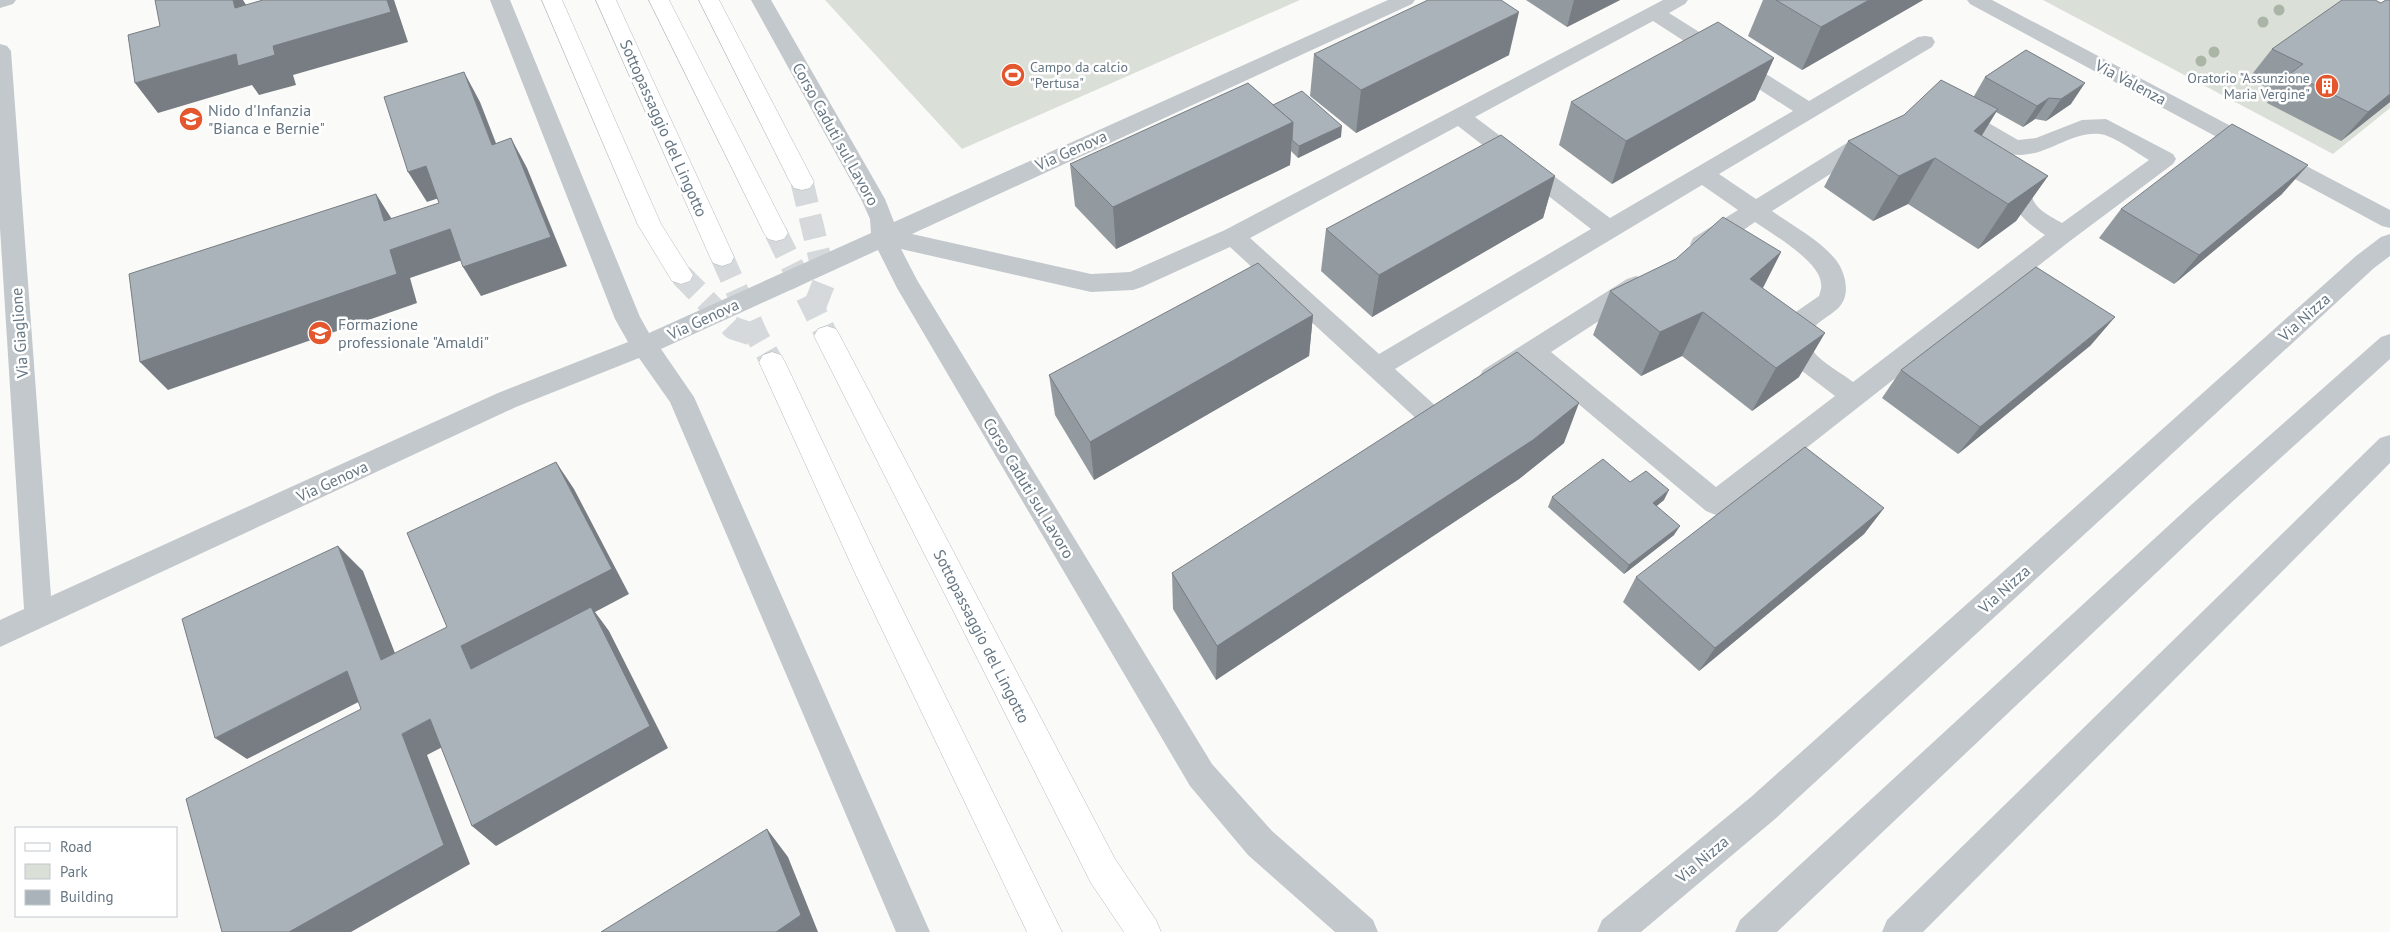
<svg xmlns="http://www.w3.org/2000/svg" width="2390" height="932" font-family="'PT Sans',sans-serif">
<rect width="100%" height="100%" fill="#fafaf8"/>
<!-- green -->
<g fill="#dadfd7">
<polygon points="825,0 1300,0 962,149"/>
<polygon points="2043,0 2345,0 2390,21 2390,108 2333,154"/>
</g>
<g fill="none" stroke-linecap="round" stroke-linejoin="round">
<!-- major-tunnel -->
<g stroke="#d5d9db" stroke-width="23" stroke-dasharray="23 12" stroke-linecap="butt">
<polyline points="802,182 825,280 814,308"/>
<polyline points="776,233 827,336"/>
<polyline points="722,257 757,336 772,362"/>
<polyline points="681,275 733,328 757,336"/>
</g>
<!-- major casing -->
<g stroke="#b5babe" stroke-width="1">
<g id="major">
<polygon points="542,0 562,0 661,224 693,275 690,281 681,284 672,281 638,225"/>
<polygon points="596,0 616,0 734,257 731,263 722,266 713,263 710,257"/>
<polygon points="649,0 669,0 788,233 784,239 776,241 768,239 764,233"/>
<polygon points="699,0 719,0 814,182 810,188 802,190 794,188 790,182"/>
<polygon points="827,326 836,329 840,336 1115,859 1156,920 1161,932 1124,932 1091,883 814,336 818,329"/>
<polygon points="772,352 781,355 785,362 882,568 1062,932 1027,932 855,573 759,362 763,355"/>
</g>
</g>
<!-- minor -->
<g fill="#c3c8cc" fill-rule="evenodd">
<polygon points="0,0 16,0 13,4 0,8"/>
<path d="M490 0H510L640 317 649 333 871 233 870 219 861 199 751 0H771L885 199 894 222 1388 0H1415L1412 4 912 234 1091 274 1130 272 1225 230 1663 0H1688L1685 4 1669 13 1809 101 1918 37 1925 36 1932 37 1935 42 1932 47 1719 174 1756 199 1863 133 1871 131 1879 133 1882 138 1879 143 1772 211C1793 226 1819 239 1836 260 1845 272 1851 293 1840 306 1830 319 1796 328 1814 352 1821 362 1843 374 1853 382L2045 235C2023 220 1996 197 2014 168L2022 165 2030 168C2036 177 2030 185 2032 196 2034 209 2052 217 2062 223L2149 160C2137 153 2112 135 2100 134 2068 130 2042 163 2006 153L1945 117 1942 112 1945 107 1953 105 1961 107 2018 140 2036 138 2082 120 2106 119 2173 154 2176 159 2173 164 2070 241 1726 511 1716 515 1706 511 1532 365C1517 374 1501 390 1483 384L1479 377 1483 370 1627 279 1636 276 1645 279 1648 285 1645 291 1551 352 1716 487 1835 396 1793 364 1784 338 1793 314 1819 296C1820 292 1822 288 1821 284 1821 262 1772 234 1755 222 1738 233 1714 256 1693 250L1690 244 1693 238 1738 210 1702 185 1395 369 1439 409 1443 416 1439 423 1430 427 1421 423 1230 247 1142 287 1133 290 1091 292 901 249 917 280 1212 764 1272 831 1373 920 1378 932H1335L1248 855 1190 786 897 288 878 250 661 349 694 397 930 932H896L670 402 639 358 516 407 0 647V620L24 609 0 228V44L7 46 11 51 51 596 498 393 628 342 615 319ZM1653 21 1793 111 1610 218 1475 117ZM1458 126 1591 229 1379 354 1250 238Z"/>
<polygon points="1967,0 1992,0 2390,210 2390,228 2382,226 1970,4"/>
<polygon points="2390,234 2390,256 2374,268 1775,819 1641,932 1597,932 1602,920 1751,797 2356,256 2381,237"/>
<polygon points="2390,334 2390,359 2211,521 1777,932 1735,932 1740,920 2191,505 2381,337"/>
<polygon points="2390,435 2390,463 1923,932 1882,932 1887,920 2380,438"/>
</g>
<!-- major -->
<use href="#major" fill="#fff" fill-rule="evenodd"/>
</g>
<!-- trees -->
<g fill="#aab4a7">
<circle cx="2279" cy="10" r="5.5"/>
<circle cx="2263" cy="22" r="5.5"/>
<circle cx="2214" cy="52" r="5.5"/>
<circle cx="2201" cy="61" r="5.5"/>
</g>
<!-- wall -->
<g fill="#929a9f">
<polygon points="1526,0 1620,0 1567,27"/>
<polygon points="1763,0 1923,0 1802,70 1748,36"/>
<polygon points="2381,3 2390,102 2341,141 2267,103 2275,92 2249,78 2272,49"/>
<polygon points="2026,50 2071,104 2046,121 2035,119 2023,127 1996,112 1981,136 2048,176 2016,221 1978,249 1908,204 1873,221 1824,187 1848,141 1974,96 1985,77"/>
<polygon points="1314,54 1509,55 1356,133 1310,96"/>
<polygon points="1774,58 1755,100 1612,184 1559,145 1571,102"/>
<polygon points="1273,105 1341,137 1298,158 1291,151 1290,165 1116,249 1075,206 1070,164"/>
<polygon points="1555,176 1543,218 1372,317 1321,271 1326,229"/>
<polygon points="2282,194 2174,284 2099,238 2121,209"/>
<polygon points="1781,252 1763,288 1799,377 1752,411 1682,356 1641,376 1593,335 1610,291"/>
<polygon points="1313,315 1309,356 1094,480 1055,415 1049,375"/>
<polygon points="2091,345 1958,454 1882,398 1901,370"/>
<polygon points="1564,443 1519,479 1216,680 1173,609 1172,573"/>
<polygon points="1630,482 1664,500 1656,506 1674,535 1624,574 1548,507 1552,497"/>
<polygon points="1884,508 1864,534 1699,671 1623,602 1636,577"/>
</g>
<!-- shaded-wall -->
<g fill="#777d82">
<polygon points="233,0 243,0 248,8 235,8"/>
<polygon points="387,0 394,0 408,42 293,75 296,85 259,95 252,85 158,113 135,83 236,54 273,46"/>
<polygon points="1574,0 1620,0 1567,27"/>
<polygon points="1869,0 1923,0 1802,70 1821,27"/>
<polygon points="1519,12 1509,55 1356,133 1361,90"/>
<polygon points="1774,58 1755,100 1612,184 1626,141"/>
<polygon points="464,72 480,102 508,174 492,145"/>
<polygon points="2085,83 2071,104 2046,121 2061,99"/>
<polygon points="2390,94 2390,102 2341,141 2368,112"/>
<polygon points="2049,98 2035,119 2023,127 2037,106"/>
<polygon points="1998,109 1970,155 1974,131"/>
<polygon points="1293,122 1290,165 1116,249 1113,207"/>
<polygon points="1342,126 1341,137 1298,158 1299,146"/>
<polygon points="511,138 527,168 567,266 481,296 463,267"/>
<polygon points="1935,158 1908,204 1873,221 1899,176"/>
<polygon points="2308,165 2282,194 2174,284 2199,255"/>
<polygon points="426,166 445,196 427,202 408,172"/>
<polygon points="1555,176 1543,218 1372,317 1379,275"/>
<polygon points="2048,176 2016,221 1978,249 2008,204"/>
<polygon points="376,194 395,224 450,229 468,258 410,278 417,303 168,390 140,362 390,250 384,221"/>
<polygon points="1781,252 1758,297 1750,279"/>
<polygon points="1703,312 1682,356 1641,376 1660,332"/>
<polygon points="1313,315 1309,356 1094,480 1090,442"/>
<polygon points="2115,317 2091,345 1958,454 1980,427"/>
<polygon points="1825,333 1799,377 1752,411 1776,368"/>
<polygon points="1579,403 1564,443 1519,479 1216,680 1217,646"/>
<polygon points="556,462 574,489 629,594 595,612 609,631 668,748 496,846 472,826 461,646"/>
<polygon points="1669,490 1664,500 1648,513 1653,503"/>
<polygon points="1884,508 1864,534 1699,671 1715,648"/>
<polygon points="1680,526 1674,535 1624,574 1629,565"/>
<polygon points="338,546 363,571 407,684 381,660"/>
<polygon points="347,671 374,694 247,759 215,738"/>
<polygon points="430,719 454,741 427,755 470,864 351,932 289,932 402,734"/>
<polygon points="767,829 788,857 818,932 776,932"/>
</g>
<!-- building -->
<g fill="#aab3b9" stroke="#777d82">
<polygon points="155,0 233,0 235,8 263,0 387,0 391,12 273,46 275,55 238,66 236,54 135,83 128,35 160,26"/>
<polygon points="1428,0 1501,0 1519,12 1361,90 1314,54"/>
<polygon points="1776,0 1869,0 1821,27"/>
<polygon points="2342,0 2375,0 2381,3 2386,0 2390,0 2390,94 2368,112 2291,73 2303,64 2272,49"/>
<polygon points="1718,22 1774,58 1626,141 1571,102"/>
<polygon points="2026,50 2085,83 2061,99 2049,98 2037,106 1985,77"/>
<polygon points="464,72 492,145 511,138 551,237 463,267 450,229 390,250 397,274 140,362 129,274 376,194 384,221 439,203 426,166 408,172 384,97"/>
<polygon points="1941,80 1998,109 1974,131 2048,176 2008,204 1935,158 1899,176 1848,141 1904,115"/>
<polygon points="1248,83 1293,122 1113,207 1070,164"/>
<polygon points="1302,91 1342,126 1299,146 1292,140 1293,122 1273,105"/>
<polygon points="2232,124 2308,165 2199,255 2121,209"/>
<polygon points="1501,135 1555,176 1379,275 1326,229"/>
<polygon points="1723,217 1781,252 1750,279 1825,333 1776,368 1703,312 1660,332 1610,291 1676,259"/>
<polygon points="1258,263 1313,315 1090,442 1049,375"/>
<polygon points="2036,267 2115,317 1980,427 1901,370"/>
<polygon points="1517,352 1579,403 1533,440 1217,646 1172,573"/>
<polygon points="1805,447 1884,508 1715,648 1636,577"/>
<polygon points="1603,459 1630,482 1646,471 1669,490 1653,503 1680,526 1629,565 1552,497"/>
<polygon points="556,462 612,569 461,646 471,669 591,607 650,726 472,826 430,719 402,734 444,845 289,932 222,932 186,799 361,709 347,671 215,738 182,619 338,546 381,660 447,627 407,533"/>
<polygon points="767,829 801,915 776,932 601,932"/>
</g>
<!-- icons -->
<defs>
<g id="stadium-disc" transform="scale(1.25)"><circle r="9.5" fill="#e4572e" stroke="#fff"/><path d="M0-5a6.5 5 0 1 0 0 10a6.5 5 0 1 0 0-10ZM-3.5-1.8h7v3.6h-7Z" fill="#fff"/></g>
<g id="building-disc" transform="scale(1.25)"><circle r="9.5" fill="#e4572e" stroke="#fff"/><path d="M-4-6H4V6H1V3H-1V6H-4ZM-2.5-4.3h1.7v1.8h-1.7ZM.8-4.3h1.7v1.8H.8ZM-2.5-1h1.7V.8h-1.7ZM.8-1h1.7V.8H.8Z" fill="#fff"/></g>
<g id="school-disc" transform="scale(1.25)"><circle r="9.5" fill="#e4572e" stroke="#fff"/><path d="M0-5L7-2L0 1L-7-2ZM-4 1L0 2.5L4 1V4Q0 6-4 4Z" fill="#fff"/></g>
</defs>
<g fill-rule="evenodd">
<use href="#stadium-disc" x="1013" y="75"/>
<use href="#building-disc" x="2327" y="86"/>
<use href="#school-disc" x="191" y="119"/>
<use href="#school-disc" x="320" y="333"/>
</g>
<g text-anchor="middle" stroke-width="5" stroke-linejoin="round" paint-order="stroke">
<!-- far-poi labels -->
<g font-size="14" fill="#657683" stroke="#fff" text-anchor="start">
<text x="1030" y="72">Campo da calcio<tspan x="1030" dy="16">"Pertusa"</tspan></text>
<text x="2310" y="83" text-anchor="end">Oratorio "Assunzione<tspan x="2310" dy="16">Maria Vergine"</tspan></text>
</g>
<!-- street labels -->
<g font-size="16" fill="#657683" stroke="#fff">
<text transform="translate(2131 82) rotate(28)" y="6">Via Valenza</text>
<text transform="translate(664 128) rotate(66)" y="6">Sottopassaggio del Lingotto</text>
<text transform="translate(836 134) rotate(61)" y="6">Corso Caduti sul Lavoro</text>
<text transform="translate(1071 150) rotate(-24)" y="6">Via Genova</text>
<text transform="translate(2304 317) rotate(-42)" y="6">Via Nizza</text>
<text transform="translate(703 319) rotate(-25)" y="6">Via Genova</text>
<text transform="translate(19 333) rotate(-94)" y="6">Via Giaglione</text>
<text transform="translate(332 481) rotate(-25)" y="6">Via Genova</text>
<text transform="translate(1029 488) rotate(59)" y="6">Corso Caduti sul Lavoro</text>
<text transform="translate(2004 589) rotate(-42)" y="6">Via Nizza</text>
<text transform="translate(982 636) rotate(63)" y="6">Sottopassaggio del Lingotto</text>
<text transform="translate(1702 859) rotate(-40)" y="6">Via Nizza</text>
</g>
<!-- poi labels -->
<g font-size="16" fill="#657683" stroke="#fff" text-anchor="start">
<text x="208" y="116">Nido d'Infanzia<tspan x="208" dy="18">"Bianca e Bernie"</tspan></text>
<text x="338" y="330">Formazione<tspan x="338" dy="18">professionale "Amaldi"</tspan></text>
</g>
</g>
<!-- legend -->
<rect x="15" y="827" width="162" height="90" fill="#ffffff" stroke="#c1c8cd"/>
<rect x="25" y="843" width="25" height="8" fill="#ffffff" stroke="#c1c8cd"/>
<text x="60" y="852" font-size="15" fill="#657683">Road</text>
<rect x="25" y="864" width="25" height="15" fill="#dadfd7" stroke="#c1c8cd"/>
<text x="60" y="877" font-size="15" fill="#657683">Park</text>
<rect x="25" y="890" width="25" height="15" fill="#aab3b9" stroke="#c1c8cd"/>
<text x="60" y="902" font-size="15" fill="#657683">Building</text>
</svg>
